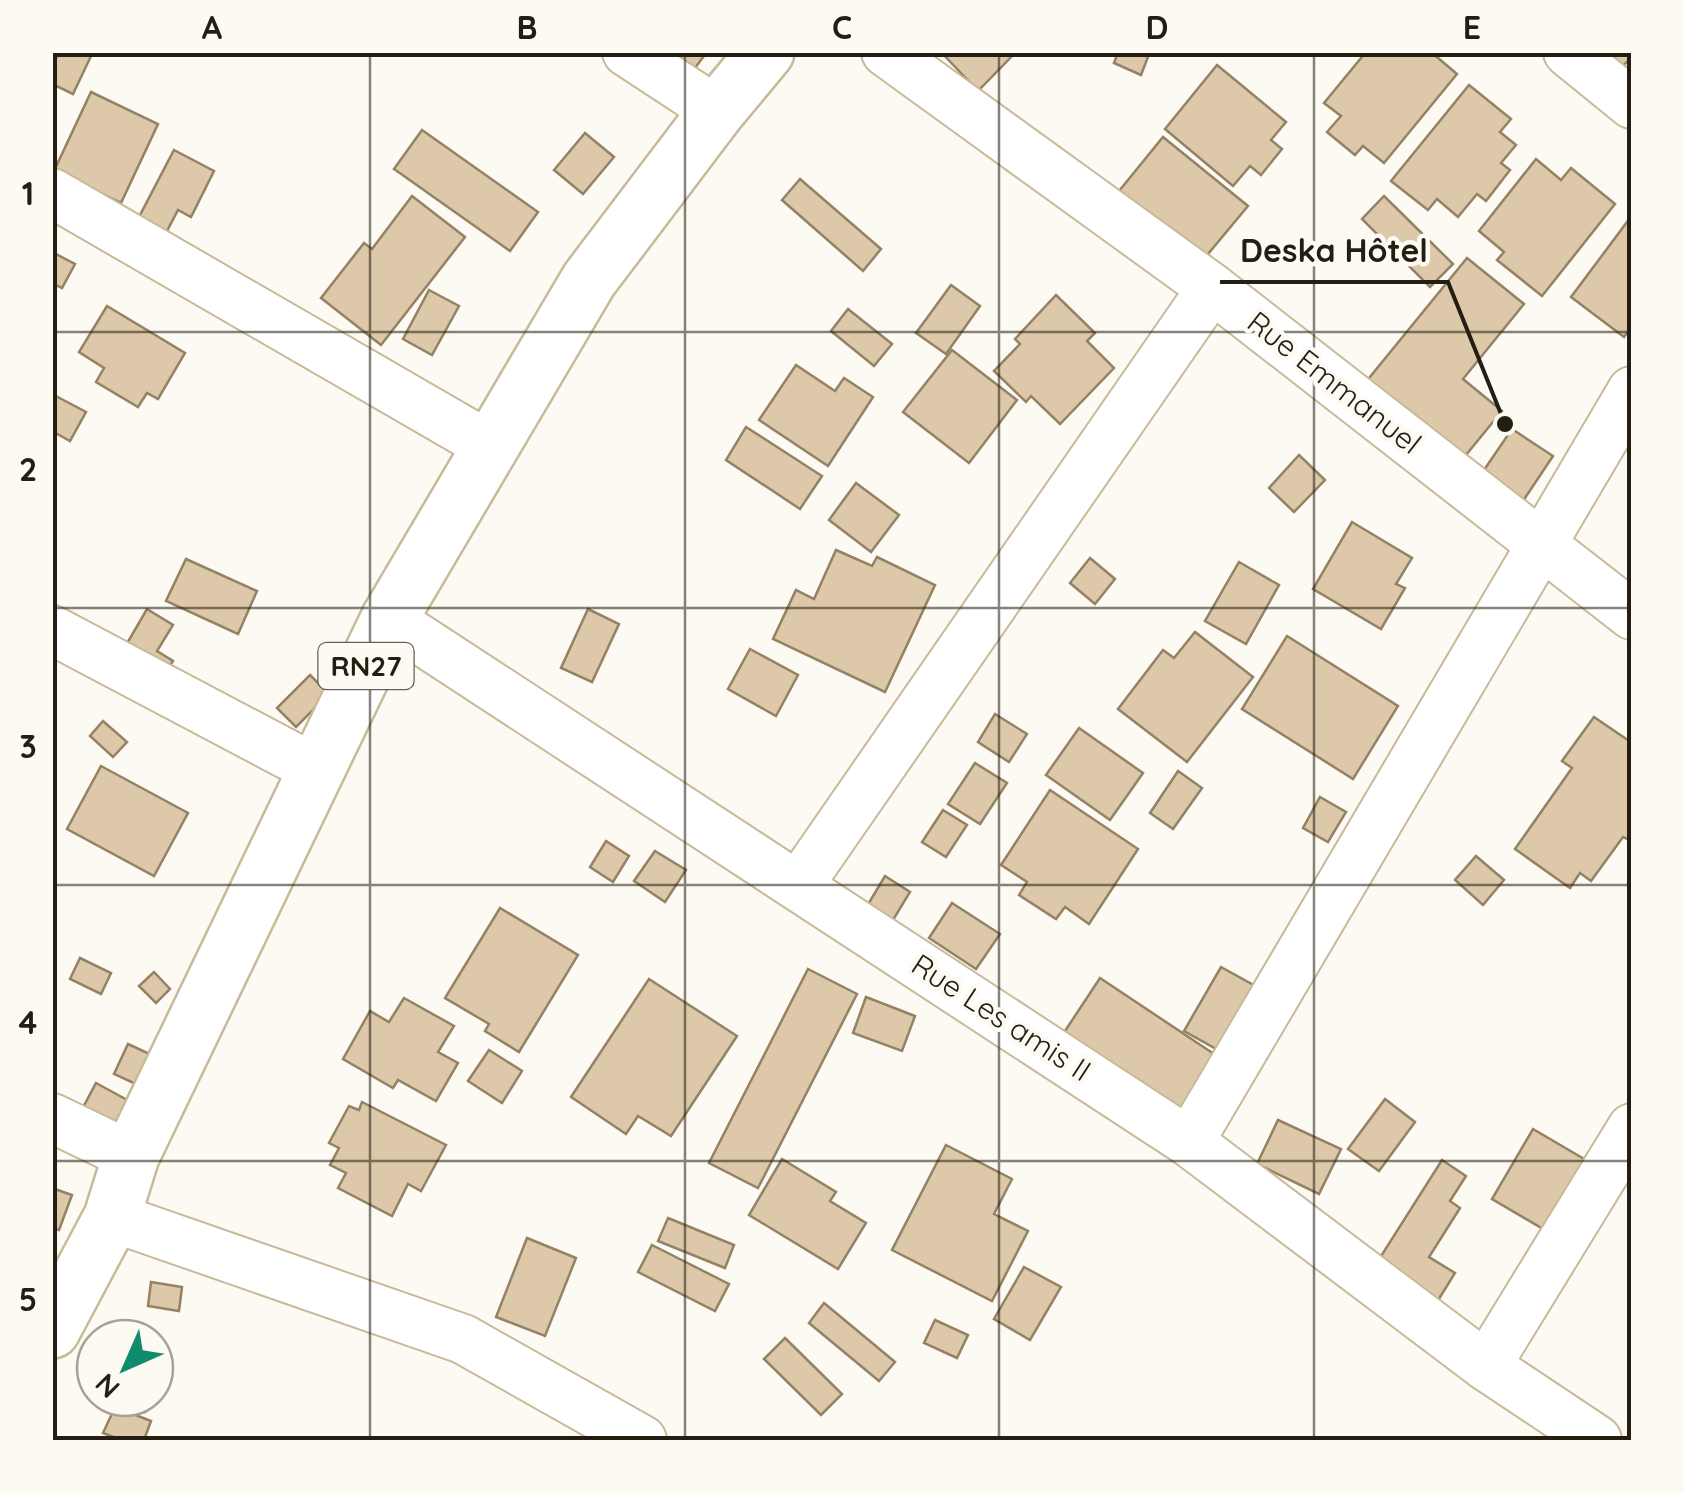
<svg xmlns="http://www.w3.org/2000/svg" width="1684" height="1493" font-family="Quicksand,sans-serif">
<rect width="100%" height="100%" fill="#fdfaf3"/>
<!-- building -->
<g fill="#ddc9aa" stroke="#948265" stroke-width="2.5">
<polygon points="59,52 92,54 73,94 52,84 52,67"/>
<polygon points="660,52 707,52 685,81"/>
<polygon points="941,52 1016,52 978,91"/>
<polygon points="1118,52 1137,52 1148,57 1141,75 1114,63"/>
<polygon points="1366,52 1431,52 1457,74 1384,163 1363,146 1355,155 1327,132 1341,116 1324,103"/>
<polygon points="1596,52 1632,52 1632,56 1615,75"/>
<polygon points="1217,65 1286,122 1271,140 1282,149 1261,175 1250,166 1233,186 1165,129"/>
<polygon points="1469,85 1511,119 1500,132 1516,145 1501,163 1510,170 1486,201 1477,194 1458,217 1437,199 1428,210 1391,181"/>
<polygon points="91,92 158,124 121,203 54,171"/>
<polygon points="422,130 538,212 510,251 394,169"/>
<polygon points="585,133 614,157 583,194 554,170"/>
<polygon points="1163,137 1248,206 1203,260 1119,191"/>
<polygon points="174,150 214,171 191,217 178,210 167,231 139,217"/>
<polygon points="1536,159 1561,180 1571,168 1615,204 1542,296 1497,260 1504,252 1479,231"/>
<polygon points="800,179 881,249 863,271 782,200"/>
<polygon points="412,196 465,237 381,345 321,298 364,243 372,249"/>
<polygon points="1384,196 1453,264 1430,287 1362,219"/>
<polygon points="1630,218 1632,326 1624,337 1571,297"/>
<polygon points="52,252 75,264 62,288 52,283"/>
<polygon points="1467,258 1524,304 1463,379 1502,411 1452,472 1356,394"/>
<polygon points="951,285 980,306 946,354 916,333"/>
<polygon points="429,290 459,306 432,355 403,339"/>
<polygon points="1056,295 1095,333 1087,341 1114,368 1060,424 1031,396 1026,402 994,371 1020,344 1015,339"/>
<polygon points="107,306 185,353 158,399 147,393 138,407 96,382 104,368 79,352"/>
<polygon points="848,309 892,344 874,366 831,331"/>
<polygon points="952,350 1017,400 969,463 903,412"/>
<polygon points="796,365 835,391 844,378 873,397 828,466 759,420"/>
<polygon points="52,394 86,412 70,441 52,431"/>
<polygon points="746,427 822,476 800,509 726,460"/>
<polygon points="1512,429 1553,456 1523,501 1482,473"/>
<polygon points="1299,455 1325,480 1294,512 1269,488"/>
<polygon points="856,483 899,515 871,552 829,520"/>
<polygon points="1352,522 1412,558 1396,584 1405,588 1381,629 1313,589"/>
<polygon points="836,550 872,566 877,557 935,585 885,692 773,639 796,590 814,599"/>
<polygon points="1090,558 1115,579 1095,604 1070,583"/>
<polygon points="186,559 257,591 238,634 166,601"/>
<polygon points="1239,562 1279,585 1246,644 1205,621"/>
<polygon points="147,609 173,625 157,651 173,661 163,677 122,652"/>
<polygon points="588,609 619,624 592,682 561,668"/>
<polygon points="1195,632 1253,677 1187,762 1118,709 1163,650 1174,658"/>
<polygon points="1287,636 1398,706 1353,779 1242,709"/>
<polygon points="750,649 798,675 776,716 728,689"/>
<polygon points="310,675 329,694 296,727 277,708"/>
<polygon points="995,714 1027,734 1009,762 978,742"/>
<polygon points="1594,717 1632,743 1632,841 1623,837 1591,881 1580,873 1570,888 1515,849 1572,768 1562,761"/>
<polygon points="103,721 127,742 113,757 90,736"/>
<polygon points="1079,728 1143,773 1110,820 1046,775"/>
<polygon points="975,763 1007,783 980,824 948,804"/>
<polygon points="101,766 188,813 154,876 67,829"/>
<polygon points="1178,771 1202,788 1173,829 1150,813"/>
<polygon points="1050,790 1138,849 1089,924 1065,907 1056,919 1019,895 1027,882 1001,865"/>
<polygon points="1320,797 1346,812 1328,842 1303,828"/>
<polygon points="943,810 967,825 946,857 922,842"/>
<polygon points="606,841 629,856 613,882 590,867"/>
<polygon points="655,851 686,870 665,902 634,881"/>
<polygon points="1476,856 1504,880 1483,905 1455,880"/>
<polygon points="885,876 910,892 893,920 867,906"/>
<polygon points="952,903 1000,934 976,969 929,938"/>
<polygon points="500,908 578,955 519,1052 485,1031 489,1024 445,998"/>
<polygon points="80,958 111,973 101,994 70,979"/>
<polygon points="1221,967 1257,987 1220,1051 1184,1031"/>
<polygon points="808,969 857,994 758,1188 709,1163"/>
<polygon points="154,972 170,989 156,1003 139,986"/>
<polygon points="1100,978 1226,1062 1190,1118 1063,1034"/>
<polygon points="649,979 737,1036 671,1136 638,1116 626,1134 571,1097"/>
<polygon points="866,997 915,1016 902,1051 853,1033"/>
<polygon points="404,998 454,1026 438,1052 458,1063 436,1101 398,1080 393,1088 343,1059 370,1011 389,1022"/>
<polygon points="128,1044 152,1055 138,1085 114,1074"/>
<polygon points="489,1050 522,1071 502,1103 468,1081"/>
<polygon points="96,1083 129,1101 103,1151 69,1134"/>
<polygon points="1385,1099 1415,1122 1379,1171 1348,1149"/>
<polygon points="362,1102 446,1145 421,1191 408,1184 392,1216 338,1188 346,1173 330,1165 339,1148 329,1143 349,1106 359,1110"/>
<polygon points="1278,1120 1341,1149 1319,1194 1257,1164"/>
<polygon points="1533,1129 1613,1176 1572,1246 1492,1199"/>
<polygon points="946,1145 1012,1179 994,1214 1028,1231 992,1301 892,1250"/>
<polygon points="782,1159 836,1192 830,1201 866,1223 838,1269 749,1215"/>
<polygon points="1442,1160 1466,1176 1450,1201 1460,1208 1429,1257 1455,1273 1437,1302 1376,1264"/>
<polygon points="52,1188 72,1195 59,1230 52,1228"/>
<polygon points="668,1218 734,1245 725,1268 658,1241"/>
<polygon points="527,1238 576,1258 545,1336 496,1317"/>
<polygon points="652,1245 729,1284 715,1311 638,1272"/>
<polygon points="1024,1267 1061,1287 1030,1340 994,1319"/>
<polygon points="151,1282 182,1287 179,1311 148,1306"/>
<polygon points="824,1303 895,1362 879,1381 809,1323"/>
<polygon points="935,1320 968,1335 957,1358 924,1343"/>
<polygon points="785,1338 842,1394 821,1415 764,1359"/>
<polygon points="155,1390 161,1395 145,1412 131,1398 155,1398"/>
<polygon points="115,1407 151,1421 144,1440 121,1440 103,1433"/>
</g>
<g fill="none" stroke-linecap="round" stroke-linejoin="round">
<!-- street casing -->
<g stroke="#c8ba99" stroke-width="52">
<g id="street">
<polyline points="627,52 717,111"/>
<polyline points="886,52 1212,288 1632,615"/>
<polyline points="1568,52 1632,104"/>
<polyline points="52,193 493,448"/>
<polyline points="389,619 1189,1142 1486,1366 1597,1440"/>
<polyline points="52,630 315,769"/>
<polyline points="798,886 1212,288"/>
<polyline points="52,1118 131,1156"/>
<polyline points="1189,1142 1632,391"/>
<polyline points="112,1217 463,1339 642,1440"/>
<polyline points="1486,1366 1632,1128"/>
</g>
</g>
<!-- primary casing -->
<g stroke="#c8ba99" stroke-width="60">
<polyline id="primary" points="52,1330 112,1217 131,1156 389,619 589,280 717,111 766,52"/>
</g>
<!-- street -->
<use href="#street" stroke="#fff" stroke-width="48"/>
<!-- primary -->
<use href="#primary" stroke="#fff" stroke-width="55"/>
</g>
<!-- grid -->
<path fill="none" stroke="#231e11" stroke-width="2.5" stroke-opacity="0.55" d="M370 52V1440M685 52V1440M999 52V1440M1314 52V1440M52 332H1632M52 608H1632M52 885H1632M52 1161H1632"/>
<g text-anchor="middle" stroke-width="9" stroke-linejoin="round" paint-order="stroke">
<!-- shield labels -->
<rect fill="#fdfaf3" stroke="#646055" stroke-width="2.5" x="318.5" y="643" width="95" height="46" rx="8"/>
<g font-size="28" font-weight="bold" fill="#231e11">
<text x="366" y="676">RN27</text>
</g>
<!-- street labels -->
<g font-size="30" fill="#231e11" stroke="#fdfaf3">
<text transform="translate(1334 383) rotate(38)" y="10">Rue Emmanuel</text>
<text transform="translate(1001 1018) rotate(33)" y="10">Rue Les amis II</text>
</g>
</g>
<!-- callouts -->
<path fill="none" stroke="#231e11" stroke-width="4" d="M1505 424L1448 282H1220"/>
<circle fill="#231e11" stroke="#fdfaf3" stroke-width="4" cx="1505" cy="424" r="10"/>
<g font-size="32" text-anchor="middle" font-weight="bold" fill="#231e11" stroke="#fdfaf3" stroke-width="9" stroke-linejoin="round" paint-order="stroke">
<text x="1334" y="262">Deska Hôtel</text>
</g>
<!-- border -->
<rect width="1684" height="1493" fill="none" stroke="#fdfaf3" stroke-width="110"/>
<!-- north arrow -->
<g transform="translate(125 1368) rotate(225)"><circle r="48" fill="#fdfaf3" stroke="#a6a299" stroke-width="2.5"/>
<path d="M0-8L18 38L0 25L-18 38Z" fill="#118b6e"/>
<text y="-15" font-size="28" font-weight="bold" text-anchor="middle" fill="#231e11">N</text>
</g>
<rect x="55" y="55" width="1574" height="1383" fill="none" stroke="#231e11" stroke-width="4"/>
<g font-size="32" text-anchor="middle" font-weight="bold" fill="#231e11">
<text x="212" y="39">A</text>
<text x="527" y="39">B</text>
<text x="842" y="39">C</text>
<text x="1157" y="39">D</text>
<text x="1472" y="39">E</text>
<text x="28" y="205">1</text>
<text x="28" y="481">2</text>
<text x="28" y="758">3</text>
<text x="28" y="1034">4</text>
<text x="28" y="1311">5</text>
</g>
</svg>
